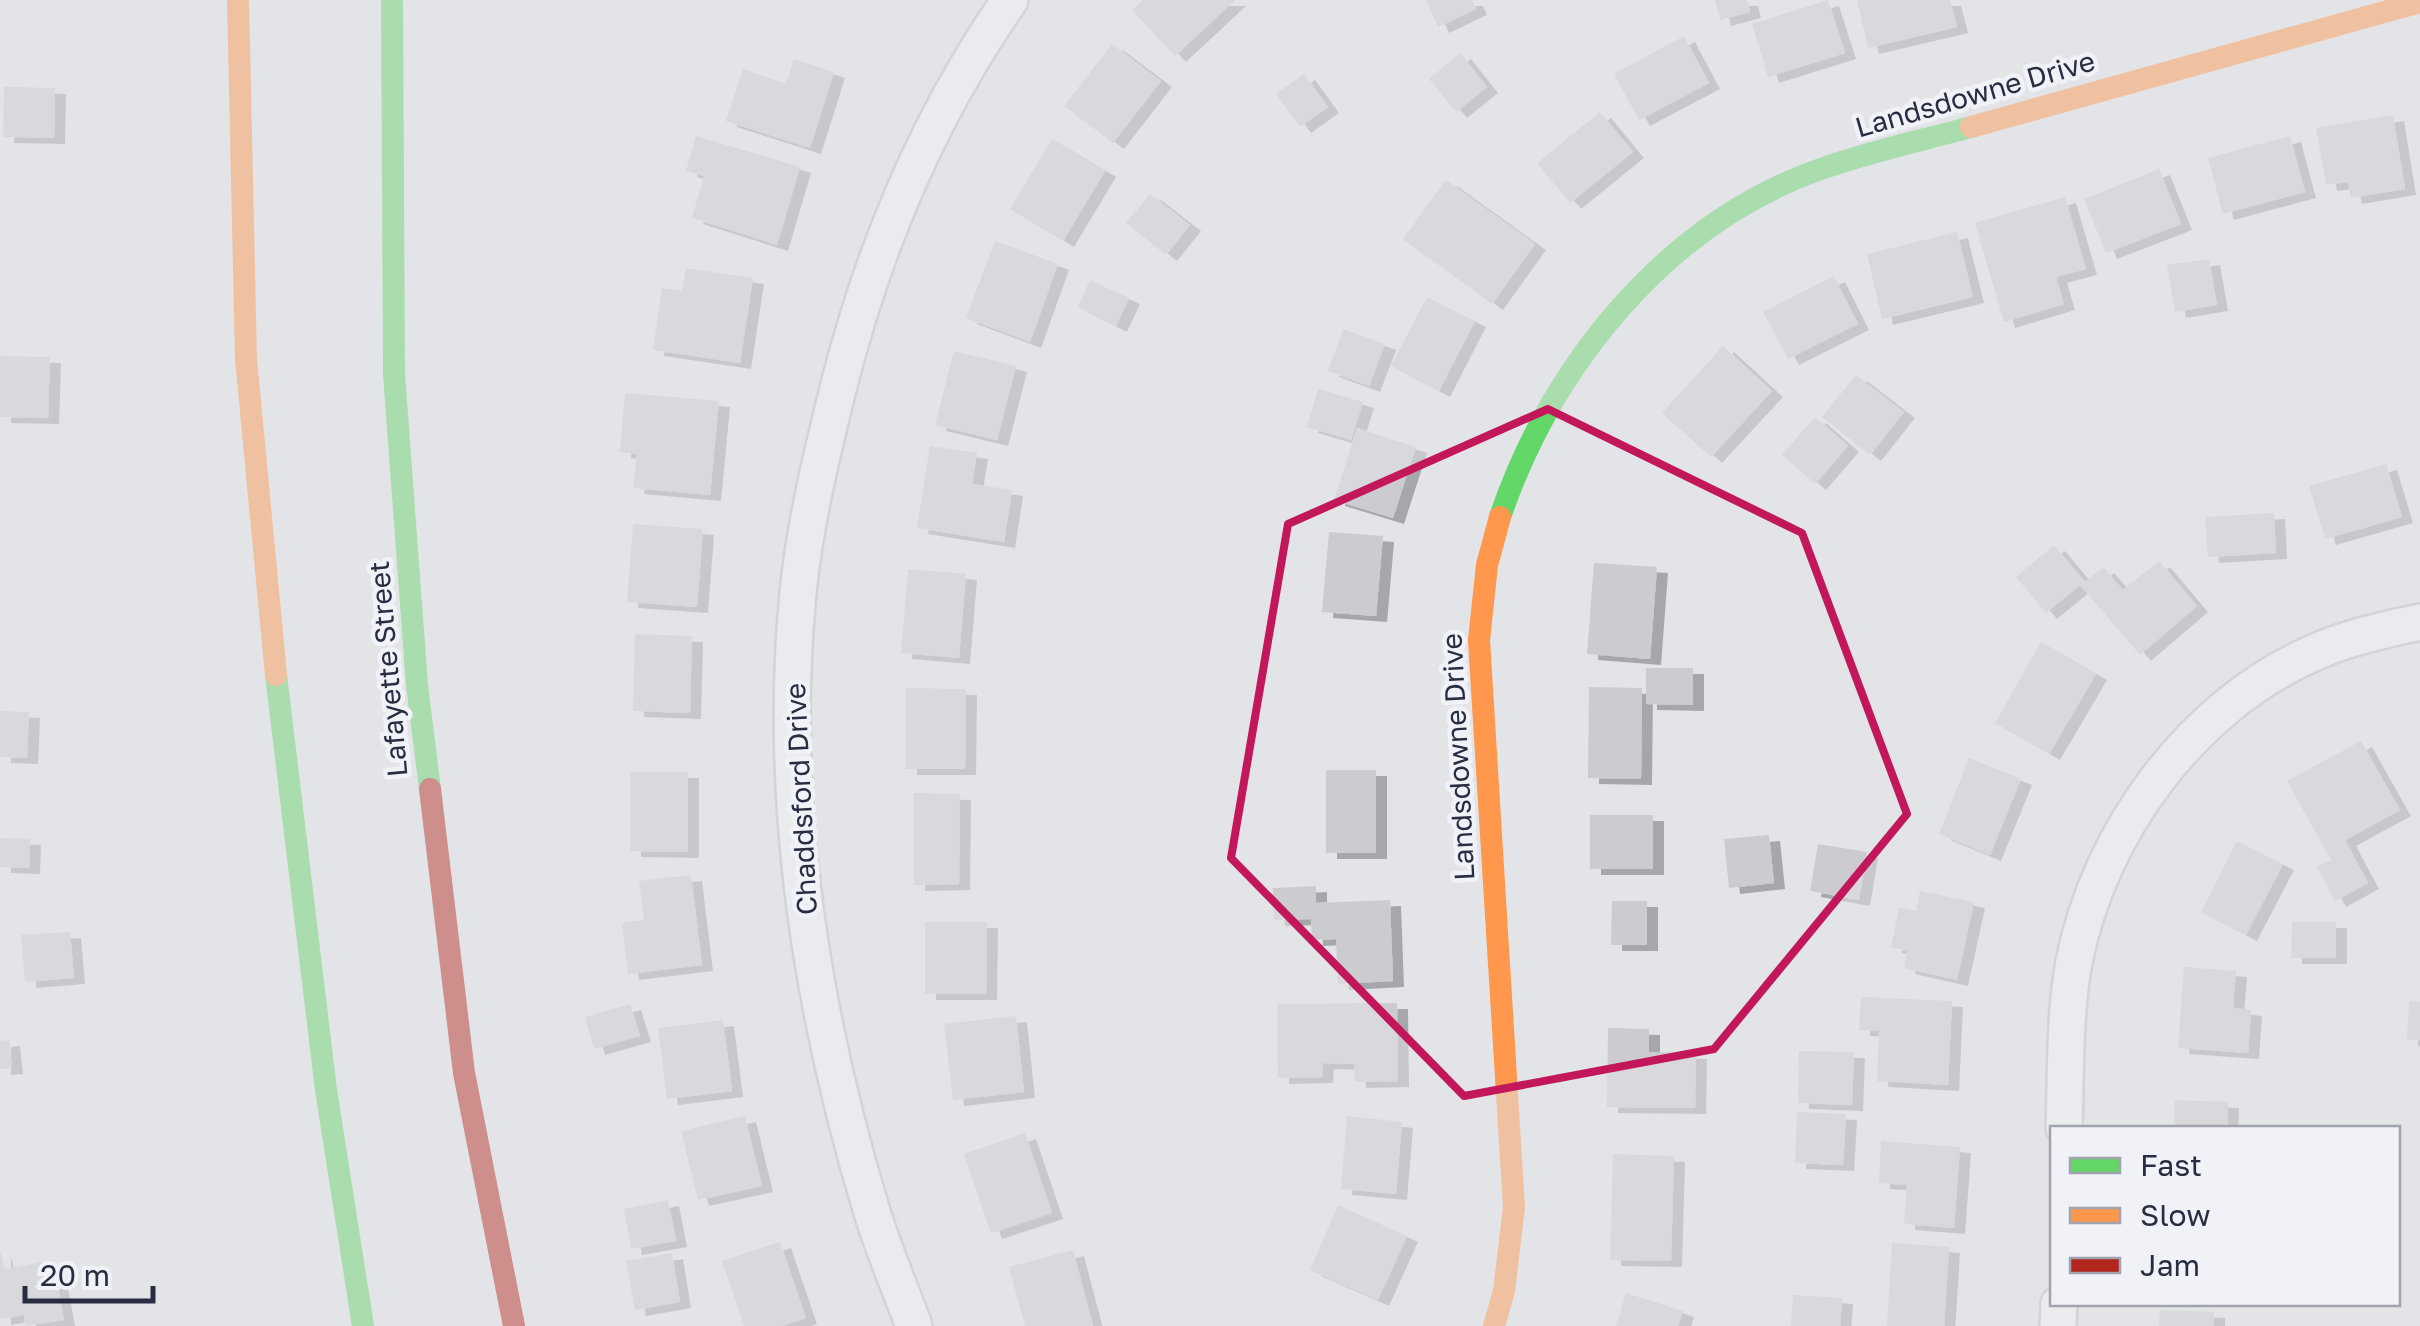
<svg xmlns="http://www.w3.org/2000/svg" width="2420" height="1326" font-family="'Golos Text',sans-serif">
<defs>
<filter id="shadow"><feDropShadow dx="11" dy="6" stdDeviation="0" flood-color="#0004"/></filter>
</defs>
<rect width="100%" height="100%" fill="#e3e4e8"/>
<!-- building -->
<g fill="#cbcbd0" filter="url(#shadow)">
<polygon points="1143,0 1235,0 1175,56 1132,10"/>
<polygon points="1426,0 1472,0 1476,9 1438,27"/>
<polygon points="1715,0 1747,0 1750,12 1720,20"/>
<polygon points="1828,0 1845,53 1768,77 1752,24"/>
<polygon points="1857,0 1950,0 1957,27 1868,48"/>
<polygon points="1684,36 1709,83 1639,120 1614,74"/>
<polygon points="1112,44 1161,81 1113,143 1064,106"/>
<polygon points="1460,53 1487,87 1456,112 1429,79"/>
<polygon points="794,59 834,72 810,148 726,121 743,69 786,84"/>
<polygon points="1304,74 1328,107 1300,127 1276,94"/>
<polygon points="4,87 55,88 54,138 3,137"/>
<polygon points="1600,112 1633,152 1570,203 1537,163"/>
<polygon points="2393,115 2405,189 2351,198 2348,182 2326,185 2316,128"/>
<polygon points="696,136 800,167 777,245 692,218 704,176 686,171"/>
<polygon points="2290,136 2305,192 2223,214 2208,158"/>
<polygon points="1052,139 1105,171 1063,241 1010,209"/>
<polygon points="2159,169 2181,224 2106,253 2084,199"/>
<polygon points="1446,180 1535,244 1492,304 1403,239"/>
<polygon points="1150,194 1190,225 1166,255 1126,223"/>
<polygon points="2065,197 2086,269 2056,277 2064,304 2004,322 1975,223"/>
<polygon points="1957,232 1973,297 1882,319 1867,254"/>
<polygon points="995,241 1058,264 1030,342 966,318"/>
<polygon points="2209,259 2217,305 2175,312 2167,265"/>
<polygon points="686,268 753,278 740,363 653,350 662,288 682,291"/>
<polygon points="1834,276 1858,324 1788,359 1763,312"/>
<polygon points="1090,280 1129,298 1116,326 1078,307"/>
<polygon points="1427,297 1475,321 1439,391 1391,366"/>
<polygon points="1343,329 1385,344 1369,386 1328,371"/>
<polygon points="1723,346 1772,391 1711,457 1662,413"/>
<polygon points="954,351 1016,366 997,440 935,425"/>
<polygon points="0,356 50,357 48,418 0,417"/>
<polygon points="1856,375 1904,412 1870,455 1822,417"/>
<polygon points="1318,389 1363,402 1351,440 1307,427"/>
<polygon points="625,393 719,401 710,495 633,488 637,454 620,452"/>
<polygon points="1815,417 1848,446 1815,484 1782,455"/>
<polygon points="1357,428 1416,447 1393,518 1334,500"/>
<polygon points="930,446 977,453 972,484 1012,490 1004,542 917,528"/>
<polygon points="2386,464 2402,517 2325,539 2309,486"/>
<polygon points="2274,513 2276,553 2208,557 2205,517"/>
<polygon points="633,524 703,529 697,607 627,602"/>
<polygon points="1329,532 1383,536 1376,616 1322,612"/>
<polygon points="2054,545 2085,582 2103,567 2123,590 2159,561 2197,606 2140,655 2080,585 2046,613 2016,577"/>
<polygon points="1594,563 1657,567 1650,659 1587,654"/>
<polygon points="908,569 966,574 959,658 901,653"/>
<polygon points="635,634 692,636 690,713 633,711"/>
<polygon points="2041,642 2096,674 2049,754 1995,723"/>
<polygon points="1646,668 1693,668 1693,705 1646,704"/>
<polygon points="1589,687 1642,688 1641,779 1588,778"/>
<polygon points="906,688 966,689 965,769 906,769"/>
<polygon points="0,711 29,712 27,758 0,757"/>
<polygon points="2361,741 2400,810 2345,840 2368,883 2335,901 2317,867 2331,860 2287,781"/>
<polygon points="1969,758 2021,779 1990,855 1939,834"/>
<rect x="1326" y="770" width="50" height="83"/>
<polygon points="630,772 688,772 688,852 630,851"/>
<polygon points="914,793 960,794 959,884 914,885"/>
<rect x="1590" y="815" width="63" height="54"/>
<polygon points="1769,835 1774,883 1729,888 1724,839"/>
<polygon points="0,838 30,839 29,868 0,867"/>
<polygon points="2237,841 2283,864 2246,935 2201,912"/>
<polygon points="1818,844 1867,852 1859,900 1810,891"/>
<polygon points="691,875 702,965 628,974 622,923 644,920 639,881"/>
<polygon points="1316,886 1316,903 1390,900 1393,981 1338,984 1336,939 1312,940 1311,919 1274,920 1273,888"/>
<polygon points="1920,891 1974,902 1957,980 1904,968 1907,951 1891,947 1899,907 1916,911"/>
<polygon points="1612,901 1647,901 1647,945 1611,945"/>
<polygon points="925,922 987,922 986,994 925,994"/>
<polygon points="2292,922 2336,922 2336,958 2291,958"/>
<polygon points="70,932 74,978 25,982 21,935"/>
<polygon points="2184,967 2236,971 2233,1008 2251,1010 2248,1053 2178,1048"/>
<polygon points="1861,997 1952,1001 1948,1085 1877,1081 1879,1031 1859,1030"/>
<polygon points="2409,1001 2420,1002 2420,1040 2407,1040"/>
<polygon points="1397,1003 1398,1081 1355,1082 1354,1064 1323,1063 1322,1077 1278,1078 1277,1004"/>
<polygon points="630,1004 640,1036 594,1049 585,1017"/>
<polygon points="1016,1016 1024,1092 953,1100 944,1024"/>
<polygon points="723,1020 732,1091 667,1099 658,1028"/>
<polygon points="1608,1028 1649,1029 1649,1052 1696,1053 1695,1108 1607,1107"/>
<polygon points="9,1040 12,1068 0,1069 0,1041"/>
<polygon points="1799,1051 1854,1052 1852,1105 1798,1103"/>
<polygon points="2175,1100 2228,1102 2227,1128 2174,1128"/>
<polygon points="1797,1112 1846,1114 1843,1165 1795,1163"/>
<polygon points="745,1116 762,1186 698,1200 681,1131"/>
<polygon points="1347,1116 1402,1122 1396,1194 1341,1189"/>
<polygon points="1025,1133 1052,1213 991,1233 964,1154"/>
<polygon points="1881,1141 1960,1147 1954,1228 1904,1224 1907,1185 1879,1183"/>
<polygon points="1613,1154 1674,1156 1671,1261 1610,1260"/>
<polygon points="668,1200 676,1241 631,1249 624,1209"/>
<polygon points="1338,1205 1407,1236 1378,1300 1310,1270"/>
<polygon points="780,1242 806,1318 782,1326 744,1326 722,1261"/>
<polygon points="1892,1243 1949,1247 1944,1326 1887,1326"/>
<polygon points="1073,1250 1093,1326 1025,1326 1009,1267"/>
<polygon points="0,1251 5,1269 53,1260 64,1320 25,1326 24,1315 0,1319"/>
<polygon points="672,1253 680,1302 635,1310 626,1261"/>
<polygon points="1626,1293 1683,1311 1678,1326 1616,1326"/>
<polygon points="1793,1295 1842,1298 1840,1326 1791,1326"/>
<polygon points="2160,1310 2214,1312 2214,1326 2159,1326"/>
</g>
<g fill="none" stroke-linecap="round" stroke-linejoin="round">
<!-- street casing -->
<g stroke="#c0c1c6" stroke-width="40">
<g id="street">
<path d="M2064 1128C2066 1073 2064 1016 2074 962 2099 834 2190 708 2311 654 2345 638 2383 630 2420 622"/>
<path d="M914 1326C900 1288 884 1251 872 1212 812 1014 778 800 798 593 805 523 822 453 839 385 874 247 929 116 1010 0"/>
<polyline points="2058,1326 2059,1304"/>
</g>
</g>
<!-- street -->
<use href="#street" stroke="#f2f3f5" stroke-width="35"/>
<!-- fast -->
<g stroke="#63d668" stroke-width="22">
<polyline points="392,0 394,374 417,685 430,789"/>
<path d="M1500 517C1552 365 1665 225 1818 170 1867 152 1920 141 1971 127"/>
<polyline points="276,675 326,1090 363,1326"/>
</g>
<!-- slow -->
<g stroke="#ff974d" stroke-width="22">
<polyline points="238,0 246,359 276,675"/>
<polyline points="1971,127 2420,2"/>
<polyline points="1494,1326 1504,1291 1514,1207 1479,640 1487,565 1500,517"/>
</g>
<!-- jam -->
<polyline stroke="#b3261e" stroke-width="22" points="430,789 464,1073 514,1326"/>
</g>
<!-- marked area -->
<path d="M0 0H2420V1326H0ZM1548 409 1802 533 1907 814 1714 1049 1464 1096 1231 858 1288 524Z" fill="#e3e4e8" fill-opacity=".55" fill-rule="evenodd"/>
<path fill="none" stroke="#c2185b" stroke-width="8" stroke-linejoin="round" d="M1548 409 1802 533 1907 814 1714 1049 1464 1096 1231 858 1288 524Z"/>
<g text-anchor="middle" stroke-width="9" stroke-linejoin="round" paint-order="stroke">
<!-- street labels -->
<g font-size="28" fill="#292d42" stroke="#f1f2f7">
<text transform="translate(1975 94) rotate(-16)" y="10">Landsdowne Drive</text>
<text transform="translate(388 669) rotate(-95)" y="10">Lafayette Street</text>
<text transform="translate(1458 757) rotate(-93)" y="10">Landsdowne Drive</text>
<text transform="translate(801 799) rotate(-93)" y="10">Chaddsford Drive</text>
</g>
</g>
<!-- legend -->
<rect x="2050" y="1126" width="350" height="180" fill="#f1f2f7" stroke="#a1a3af" stroke-width="2.5"/>
<rect x="2070" y="1158" width="50" height="15" fill="#63d668" stroke="#a1a3af" stroke-width="2.5"/>
<text x="2140" y="1176" font-size="30" fill="#292d42">Fast</text>
<rect x="2070" y="1208" width="50" height="15" fill="#ff974d" stroke="#a1a3af" stroke-width="2.5"/>
<text x="2140" y="1226" font-size="30" fill="#292d42">Slow</text>
<rect x="2070" y="1258" width="50" height="15" fill="#b3261e" stroke="#a1a3af" stroke-width="2.5"/>
<text x="2140" y="1276" font-size="30" fill="#292d42">Jam</text>
<!-- scale -->
<path d="M25 1286v15h128v-15" fill="none" stroke="#292d42" stroke-width="5"/>
<text x="40" y="1286" font-size="30" fill="#292d42" stroke="#f1f2f7" stroke-width="8" paint-order="stroke">20 m</text>
</svg>
